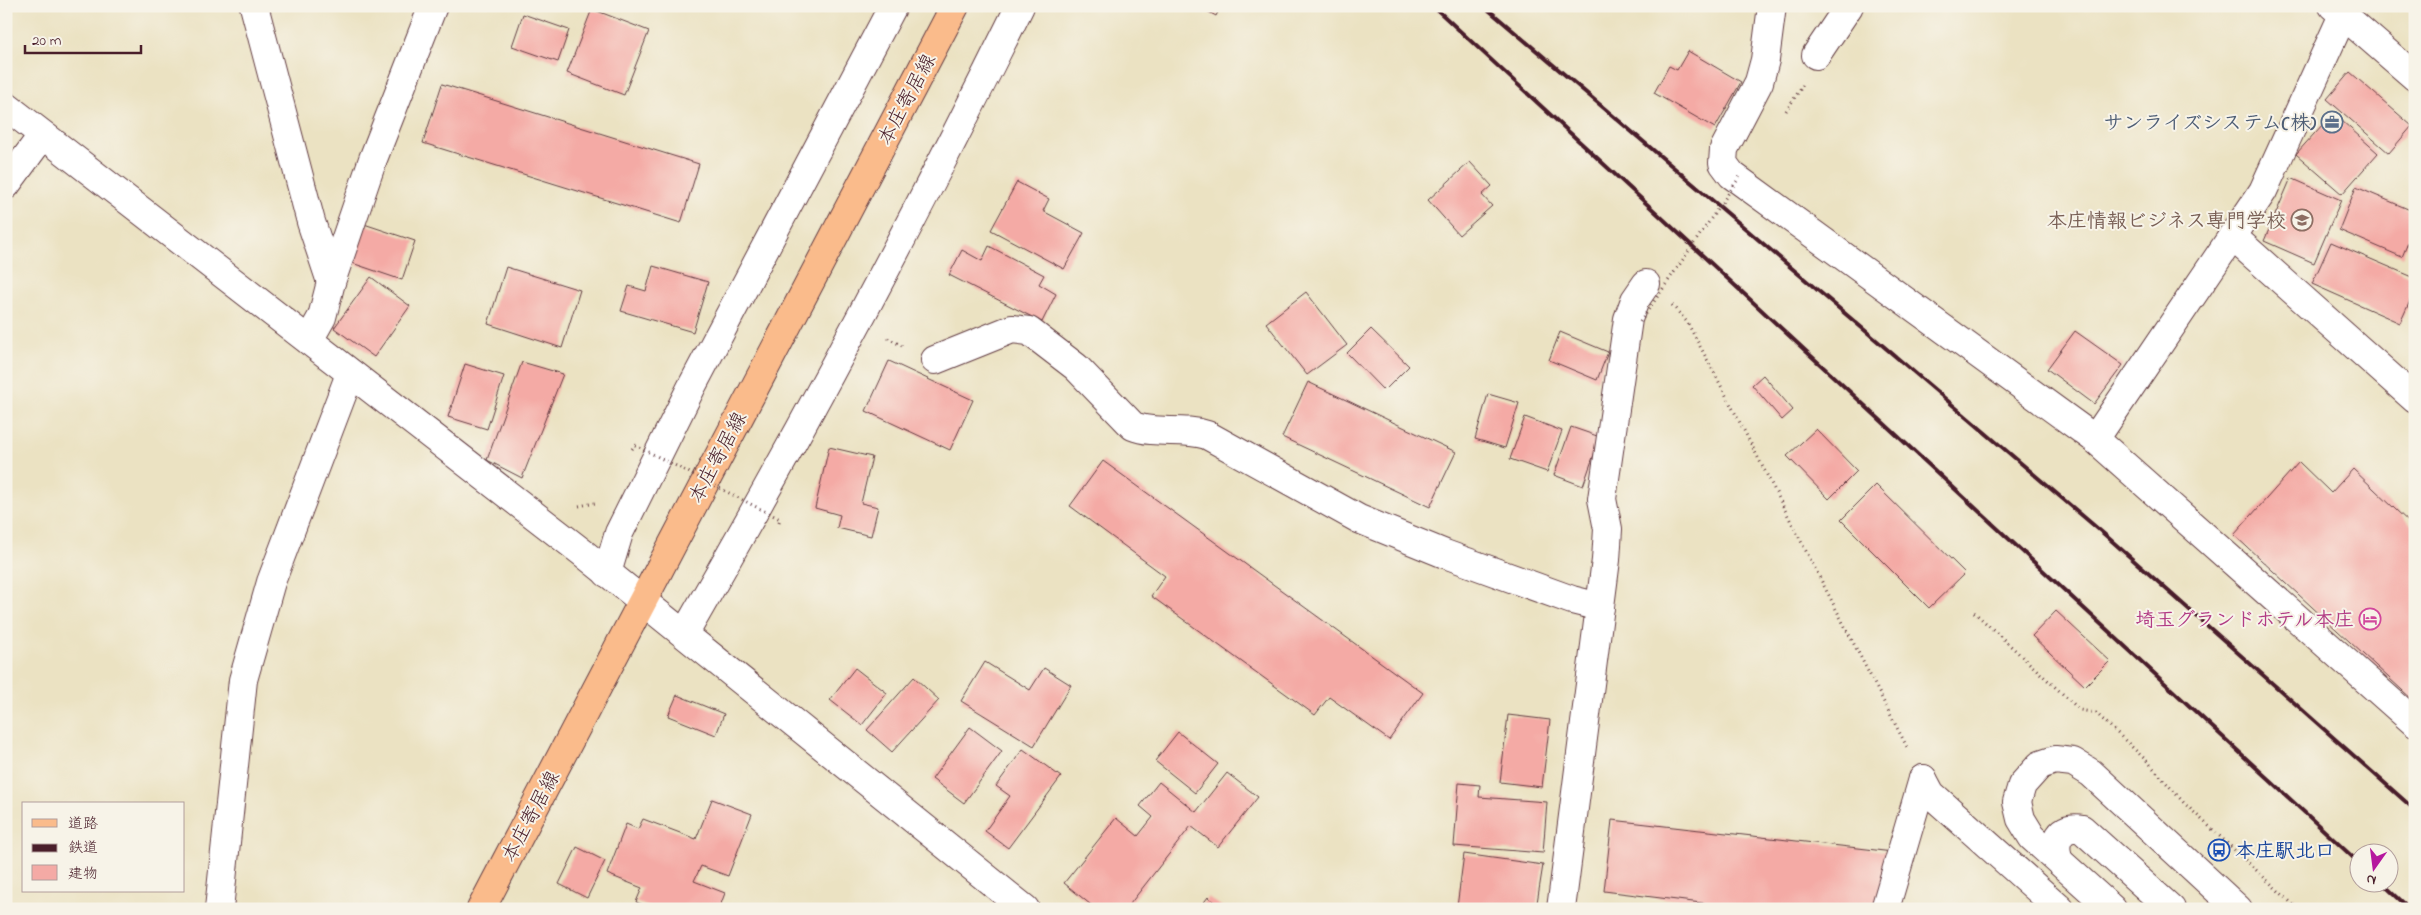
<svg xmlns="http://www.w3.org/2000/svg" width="2421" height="915" font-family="'Indie Flower','Klee One',sans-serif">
<rect width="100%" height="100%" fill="#f7f3e8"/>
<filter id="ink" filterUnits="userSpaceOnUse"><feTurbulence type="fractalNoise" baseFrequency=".02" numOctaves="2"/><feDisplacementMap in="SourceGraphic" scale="10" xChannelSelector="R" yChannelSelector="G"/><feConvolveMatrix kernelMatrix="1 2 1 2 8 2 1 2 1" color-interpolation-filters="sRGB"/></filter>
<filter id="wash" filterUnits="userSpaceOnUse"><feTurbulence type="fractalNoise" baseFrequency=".0096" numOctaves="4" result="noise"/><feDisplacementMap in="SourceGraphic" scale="20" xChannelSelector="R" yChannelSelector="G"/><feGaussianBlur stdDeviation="1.12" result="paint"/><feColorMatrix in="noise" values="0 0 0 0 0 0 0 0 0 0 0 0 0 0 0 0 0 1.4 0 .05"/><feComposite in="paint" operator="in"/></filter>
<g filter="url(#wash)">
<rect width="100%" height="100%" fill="#ebe2c2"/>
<g id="blocks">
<!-- building -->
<g fill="#f4aaa5">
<polygon points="1198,6 1221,6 1216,16"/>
<polygon points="592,9 649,31 624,95 567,73"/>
<polygon points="523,14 569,30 558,62 512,46"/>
<polygon points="1688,51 1741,82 1715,128 1654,93 1669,66 1677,70"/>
<polygon points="2350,72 2412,126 2389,153 2327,99"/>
<polygon points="442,84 699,164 681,223 423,143"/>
<polygon points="2333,113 2378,153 2342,194 2296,154"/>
<polygon points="1470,162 1492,186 1482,195 1492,206 1459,235 1428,200"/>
<polygon points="2291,178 2341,200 2314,263 2264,241"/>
<polygon points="1017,182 1049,199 1043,211 1084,233 1064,269 991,230"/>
<polygon points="2356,187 2415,212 2415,226 2402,257 2339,230"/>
<polygon points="361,223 415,241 402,280 349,262"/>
<polygon points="2331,242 2415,278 2415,290 2400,323 2312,284"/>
<polygon points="989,246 1044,275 1039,284 1056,294 1042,322 949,275 962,250 982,261"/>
<polygon points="653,266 708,282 693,332 621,311 629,286 646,291"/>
<polygon points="506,267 580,290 562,348 488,324"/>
<polygon points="371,277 410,306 374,357 334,328"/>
<polygon points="1306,292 1347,345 1307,375 1266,323"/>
<polygon points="1371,329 1409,366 1384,391 1347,353"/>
<polygon points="2075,331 2123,365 2094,404 2047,369"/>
<polygon points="1560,332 1608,352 1597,380 1549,360"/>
<polygon points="889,361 973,400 950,450 866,411"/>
<polygon points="522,362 563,374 522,478 487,460"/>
<polygon points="465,364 504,376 487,429 448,417"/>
<polygon points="1763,375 1793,410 1782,420 1752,385"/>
<polygon points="1308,382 1456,452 1430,507 1282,437"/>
<polygon points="1488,394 1519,403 1505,448 1475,439"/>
<polygon points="1525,417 1562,431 1547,472 1510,459"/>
<polygon points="1571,427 1600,437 1583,486 1554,475"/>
<polygon points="1816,429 1857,471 1829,499 1787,456"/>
<polygon points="829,447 872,457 861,503 878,507 871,536 837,528 840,515 815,508"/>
<polygon points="1103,461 1423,693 1389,740 1329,697 1315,715 1151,596 1165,576 1070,506"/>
<polygon points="2299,462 2331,493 2353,469 2415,528 2415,702 2234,535"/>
<polygon points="1876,485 1965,573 1929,608 1841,520"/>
<polygon points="2056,611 2110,661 2085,686 2032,636"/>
<polygon points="985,662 1030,690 1044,668 1071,685 1034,746 961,701"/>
<polygon points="855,668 887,693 862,725 830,700"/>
<polygon points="914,677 939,700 892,752 867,730"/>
<polygon points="677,695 724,714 716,735 668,716"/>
<polygon points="1508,715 1550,720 1542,787 1500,782"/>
<polygon points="970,727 1002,751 964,803 932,779"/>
<polygon points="1178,732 1218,764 1195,793 1155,761"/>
<polygon points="1023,749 1061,777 1008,848 985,831 1010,796 996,786"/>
<polygon points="1227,773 1258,797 1218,847 1191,826 1126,909 1096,909 1064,883 1116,818 1138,836 1153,817 1140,806 1159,782 1196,812"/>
<polygon points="1459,783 1480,785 1479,797 1547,802 1543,853 1454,846"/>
<polygon points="712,799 752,814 728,876 701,866 694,881 725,893 719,909 653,909 636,902 642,888 607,874 626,824 638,829 643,819 696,839"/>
<polygon points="1612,820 1893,852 1877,909 1750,909 1604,891"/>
<polygon points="577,847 605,861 587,898 559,884"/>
<polygon points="1464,854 1543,865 1536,909 1457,907"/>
<polygon points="1208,897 1225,909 1199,909"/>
</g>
</g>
</g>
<g filter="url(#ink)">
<use href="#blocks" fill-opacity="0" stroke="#623c42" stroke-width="1"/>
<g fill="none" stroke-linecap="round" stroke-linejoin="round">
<!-- minor casing -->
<g stroke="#623c42" stroke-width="30">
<g id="minor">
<polyline points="254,6 311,222 331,282"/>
<polyline points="1772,6 1765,60 1759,82 1724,149 1723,163 1732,175 2095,439 2415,723"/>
<polyline points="2333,6 2415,77"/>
<polyline points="1816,55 1849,6"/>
<polyline points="6,106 583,553 1025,909"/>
<polyline points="6,185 42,136"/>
<polyline points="2232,236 2415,399"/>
<polyline points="309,340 322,317 331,282 373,159 433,6"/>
<path d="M935 360 1012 329 1029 331 1076 367 1133 426C1155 435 1183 427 1207 435L1359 519 1445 554 1572 600 1600 607"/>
<polyline points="2095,439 2263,191 2343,15"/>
<polyline points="607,573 619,533 691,388 893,6"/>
<path d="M685 633C803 429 915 219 1020 6"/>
<polyline points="1923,779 1931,794 2060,909"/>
<path d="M2059 861C2052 842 2060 824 2082 829L2171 909"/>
<polyline points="219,909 243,680 271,582 350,374"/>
<polyline points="1561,909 1606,560 1608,529 1602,499 1628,319 1635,300 1646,284"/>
<polyline points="1885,909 1923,779"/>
<polyline points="2112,909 2032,837 2021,819 2017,802 2022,785 2040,765 2055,760 2073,762 2091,773 2238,909"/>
</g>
</g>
<!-- major casing -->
<g stroke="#623c42" stroke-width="30">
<polyline id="major" points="481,909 955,6"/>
</g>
<!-- path -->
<g stroke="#623c42" stroke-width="3" stroke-dasharray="1 4" stroke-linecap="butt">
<polyline points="1786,111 1803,85"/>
<polyline points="1672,305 1687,322 1717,378 1908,749"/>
<polyline points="888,338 904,347"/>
<polyline points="579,506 595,503"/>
<polyline points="1974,612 2080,710 2096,713 2149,763 2184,803 2298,909"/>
</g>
<!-- minor -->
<use href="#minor" stroke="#fff" stroke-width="28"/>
<!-- major -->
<use href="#major" stroke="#fabb8b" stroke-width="28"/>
<!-- rail -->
<g stroke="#4a1f2b" stroke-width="4">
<polyline points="1433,6 2358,862"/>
<polyline points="1484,6 2104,534 2415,810"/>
<polyline points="2381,882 2410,909"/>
</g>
<!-- path-bridge -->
<g stroke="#623c42" stroke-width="3" stroke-dasharray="1 4" stroke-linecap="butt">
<polyline points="1640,322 1741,175"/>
<polyline points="632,449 635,445 780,519 778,525"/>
</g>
</g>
</g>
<!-- icons -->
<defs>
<g id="office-ring" transform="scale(1.125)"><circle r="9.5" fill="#f7f3e8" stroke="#5c6f8a" stroke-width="1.5"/><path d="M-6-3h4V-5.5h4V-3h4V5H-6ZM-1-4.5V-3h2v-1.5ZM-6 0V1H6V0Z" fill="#5c6f8a"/></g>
<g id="university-ring" transform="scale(1.125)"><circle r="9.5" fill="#f7f3e8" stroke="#8d6e63" stroke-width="1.5"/><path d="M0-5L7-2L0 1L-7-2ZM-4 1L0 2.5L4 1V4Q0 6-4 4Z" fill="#8d6e63"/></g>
<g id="hotel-ring" transform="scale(1.125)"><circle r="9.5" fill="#f7f3e8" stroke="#d1479c" stroke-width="1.5"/><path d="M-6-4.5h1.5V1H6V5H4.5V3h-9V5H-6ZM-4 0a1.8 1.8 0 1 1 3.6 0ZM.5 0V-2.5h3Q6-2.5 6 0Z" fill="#d1479c"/></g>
<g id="bus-ring" transform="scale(1.125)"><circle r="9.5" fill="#f7f3e8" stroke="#1a4fb4" stroke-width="1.5"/><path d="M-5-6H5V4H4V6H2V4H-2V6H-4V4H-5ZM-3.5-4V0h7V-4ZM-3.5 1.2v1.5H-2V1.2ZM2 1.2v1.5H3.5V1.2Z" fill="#1a4fb4"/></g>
</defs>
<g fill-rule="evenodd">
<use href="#office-ring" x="2332" y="122"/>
<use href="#university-ring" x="2302" y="220"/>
<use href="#hotel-ring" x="2370" y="619"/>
<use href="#bus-ring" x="2219" y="850"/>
</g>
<g text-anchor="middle" stroke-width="4" stroke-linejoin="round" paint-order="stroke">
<!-- street labels -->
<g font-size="20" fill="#4a1f2b" stroke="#f7f3e8">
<text transform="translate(906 99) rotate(-62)" y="7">本庄寄居線</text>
<text transform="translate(717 457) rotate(-62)" y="7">本庄寄居線</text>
<text transform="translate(530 816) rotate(-62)" y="7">本庄寄居線</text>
</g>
<!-- service labels -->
<g font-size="20" font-weight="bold" fill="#4e5e75" stroke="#f7f3e8" text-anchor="end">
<text x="2316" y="129">サンライズシステム(株)</text>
</g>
<!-- education labels -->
<g font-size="20" font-weight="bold" fill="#785e54" stroke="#f7f3e8" text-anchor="end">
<text x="2286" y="227">本庄情報ビジネス専門学校</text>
</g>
<!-- hotel labels -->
<g font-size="20" font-weight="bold" fill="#b23c85" stroke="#f7f3e8" text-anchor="end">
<text x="2354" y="626">埼玉グランドホテル本庄</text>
</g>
<!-- transit labels -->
<g font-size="20" font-weight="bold" fill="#164399" stroke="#f7f3e8" text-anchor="start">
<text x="2235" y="857">本庄駅北口</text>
</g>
</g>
<!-- margin -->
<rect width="2421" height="915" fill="none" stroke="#f7f3e8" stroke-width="25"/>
<!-- legend -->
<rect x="22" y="802" width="162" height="90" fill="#f7f3e8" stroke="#b29e9c"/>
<rect x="32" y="819" width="25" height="8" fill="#fabb8b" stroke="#b29e9c"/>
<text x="68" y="828" font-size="15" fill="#4a1f2b">道路</text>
<rect x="32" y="844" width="25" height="8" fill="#4a1f2b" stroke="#b29e9c"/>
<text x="68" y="852" font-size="15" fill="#4a1f2b">鉄道</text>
<rect x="32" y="865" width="25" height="15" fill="#f4aaa5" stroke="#b29e9c"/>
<text x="68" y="878" font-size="15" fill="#4a1f2b">建物</text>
<!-- north arrow -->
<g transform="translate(2374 868) rotate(194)"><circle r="24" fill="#f7f3e8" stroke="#b29e9c"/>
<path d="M0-4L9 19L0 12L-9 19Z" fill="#b5179e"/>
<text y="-8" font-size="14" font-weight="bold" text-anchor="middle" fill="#4a1f2b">N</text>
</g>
<!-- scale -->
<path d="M25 45v8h116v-8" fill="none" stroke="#4a1f2b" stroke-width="2.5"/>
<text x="32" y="45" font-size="15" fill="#4a1f2b" stroke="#f7f3e8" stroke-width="4" paint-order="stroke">20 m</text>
</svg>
